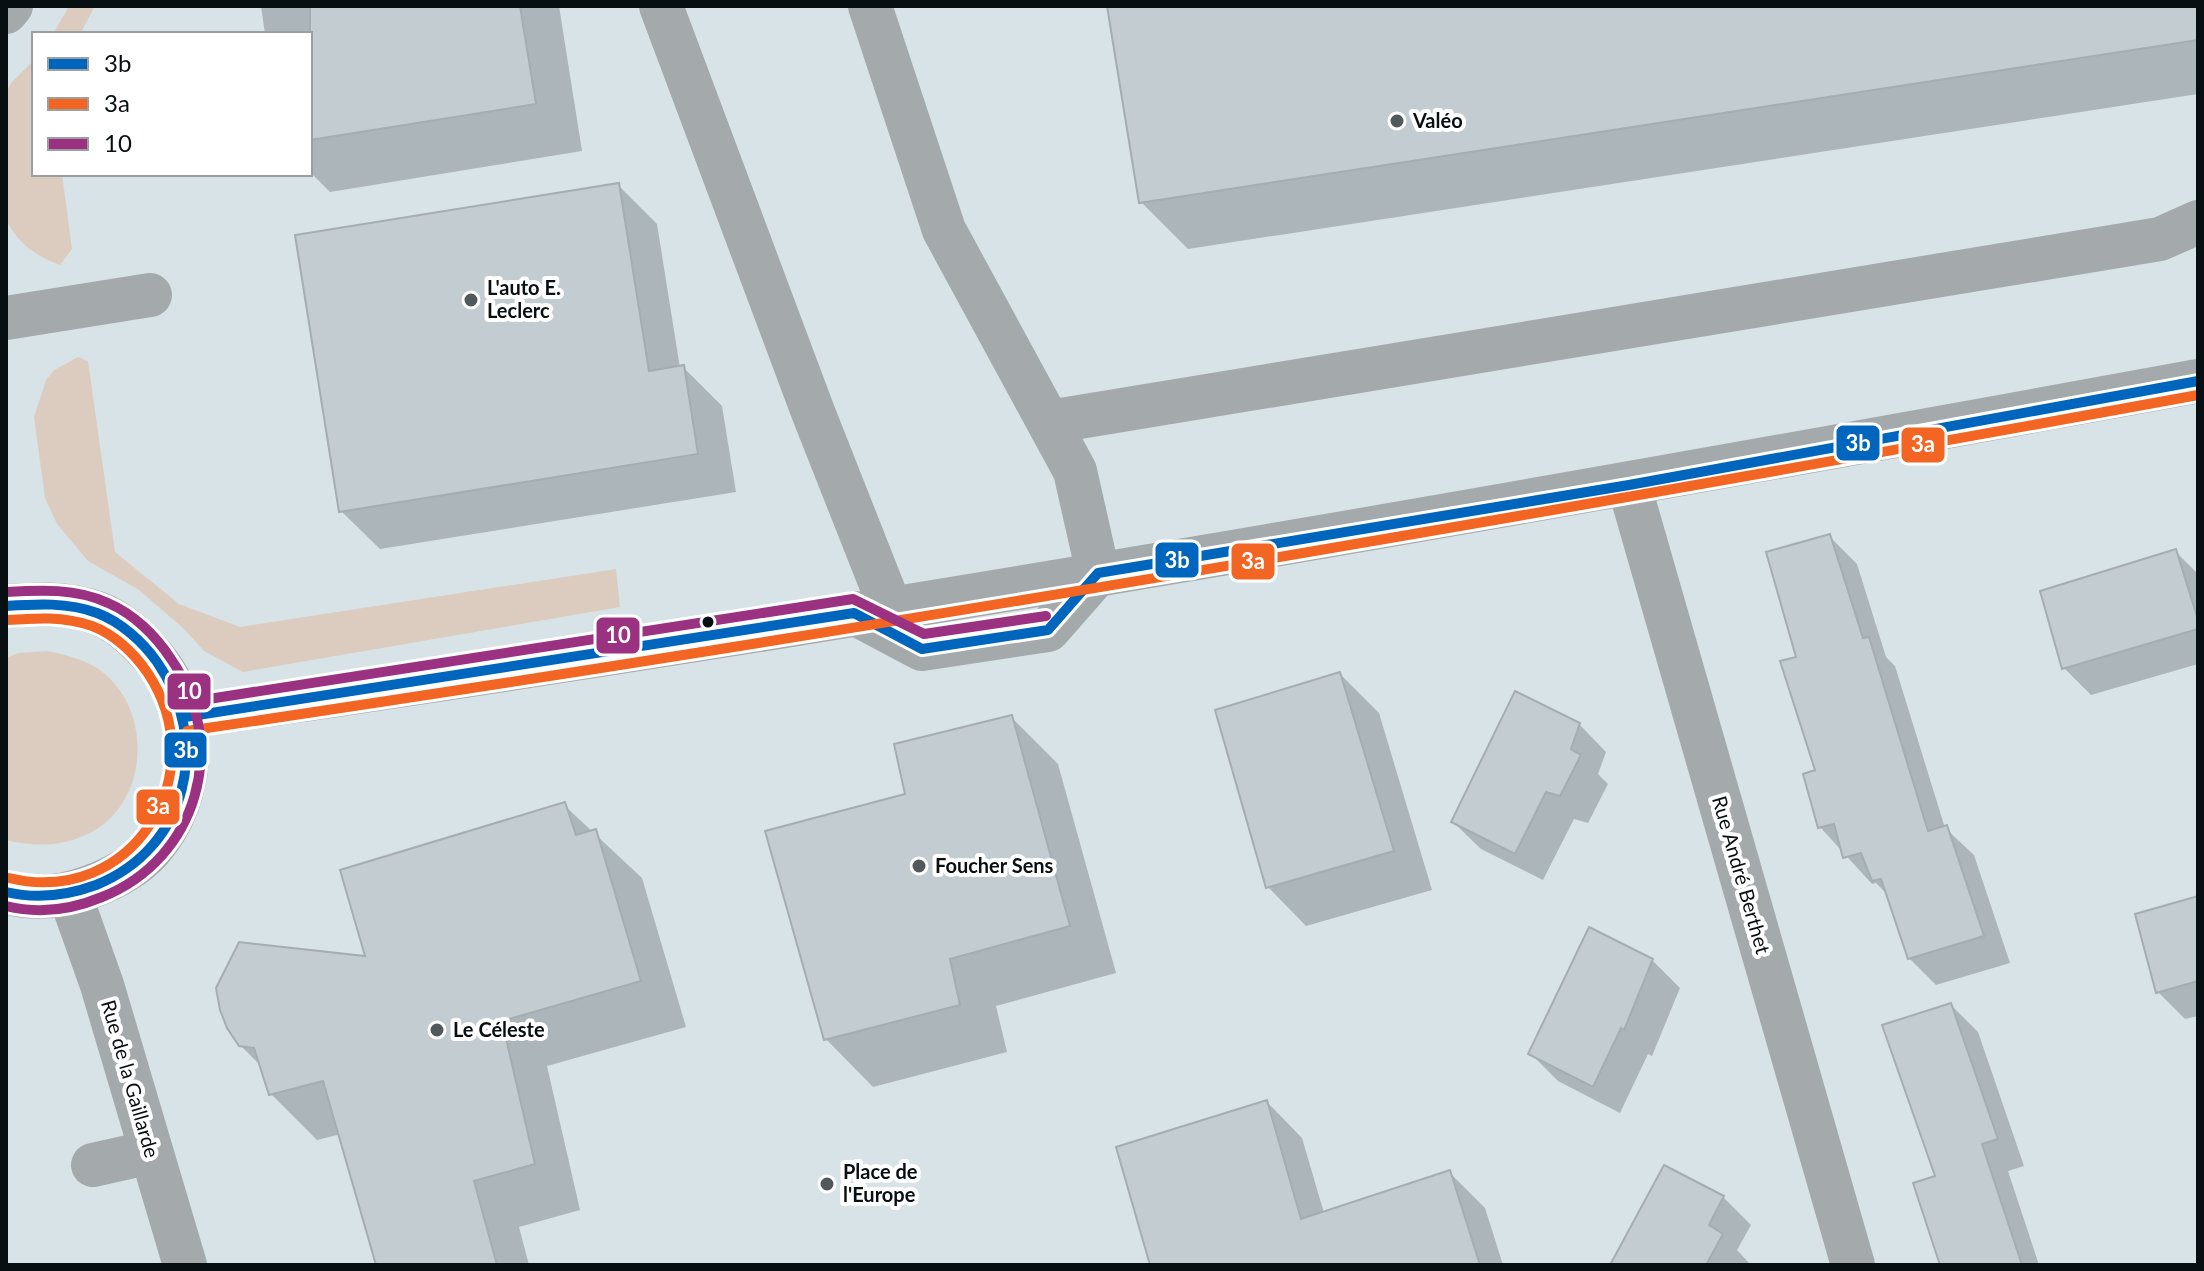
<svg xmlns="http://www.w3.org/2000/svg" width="2204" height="1271" font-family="Lato,sans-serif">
<rect width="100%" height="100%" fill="#d8e3e8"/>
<!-- green -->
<g fill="#dcccc0">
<polygon points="69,6 95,6 80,34 53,34"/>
<path d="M34 60V174H62L72 249 60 265C35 256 19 244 6 220V93L11 83Z"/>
<polygon points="78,357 88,361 115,552 179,604 240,627 616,569 620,607 243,672 204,651 184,629 139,590 88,561 57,524 45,498 34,417 46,380 54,370"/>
<path d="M48 651C69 656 89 660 105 674 153 715 148 803 90 833 62 847 36 847 6 840V658L18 653Z"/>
</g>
<!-- shadow -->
<g fill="#0003">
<polygon points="261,6 559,6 582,151 330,192 310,172 310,34 265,34"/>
<polygon points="1109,6 2198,6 2198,94 1188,249 1141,202"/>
<polygon points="618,185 657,224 680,368 683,367 722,406 736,492 380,549 341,511"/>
<polygon points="1830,537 1857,564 1886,657 1895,666 1945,828 1974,855 2010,963 1936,985 1909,958 1888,895 1876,883 1872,884 1820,827 1818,772 1798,658"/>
<polygon points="2176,552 2198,574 2198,664 2091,695 2064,668"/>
<polygon points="1340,674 1379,713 1432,890 1306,926 1268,887"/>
<polygon points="1011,717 1058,764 1116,973 996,1006 1007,1052 873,1087 826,1039 907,796"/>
<polygon points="1579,724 1606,752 1598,774 1608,784 1588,823 1574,819 1543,880 1481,849 1453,822"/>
<polygon points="564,805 642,878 686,1027 547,1066 580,1210 519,1227 529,1265 378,1265 341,1134 317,1140 271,1094 262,1067 240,1045 368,958"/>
<polygon points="2198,899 2198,1016 2185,1019 2158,992"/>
<polygon points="1652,960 1680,988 1652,1056 1648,1054 1620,1113 1558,1081 1531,1054"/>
<polygon points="1951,1005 1978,1032 2024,1166 2008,1171 2039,1265 1942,1265 1937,1177"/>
<polygon points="1267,1102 1302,1138 1324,1213 1449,1172 1485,1208 1503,1265 1152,1265"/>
<polygon points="1665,1168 1723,1197 1751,1225 1737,1250 1749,1263 1748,1265 1612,1265"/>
</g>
<!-- building -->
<g fill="#c3ccd0" stroke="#a4adb1" stroke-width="2">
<polygon points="310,6 520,6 536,104 310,140"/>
<polygon points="1107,6 2198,6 2198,40 1139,203"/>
<polygon points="619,183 649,371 684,365 698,454 339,512 295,235"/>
<polygon points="1830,534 1863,638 1869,637 1928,831 1947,825 1984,936 1908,959 1881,879 1872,881 1861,853 1843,858 1834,824 1818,828 1803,774 1815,770 1780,661 1796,657 1766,552"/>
<polygon points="2176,549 2198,620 2198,629 2062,669 2040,591"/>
<polygon points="1340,672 1394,851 1266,888 1215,710"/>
<polygon points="1515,691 1580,723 1571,749 1581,755 1560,796 1546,792 1515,854 1451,822"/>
<polygon points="1012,715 1070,926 950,959 960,1005 824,1040 765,831 905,794 894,744"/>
<polygon points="565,802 576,835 596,829 641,981 502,1021 535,1164 474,1181 497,1265 376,1265 323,1081 269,1095 254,1048 239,1046 227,1028 220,1010 216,988 239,942 365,956 340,870"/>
<polygon points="2198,896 2198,981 2156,993 2135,914"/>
<polygon points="1589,927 1653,959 1624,1030 1621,1028 1593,1087 1528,1054"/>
<polygon points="1951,1003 1998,1139 1982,1144 2022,1265 1940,1265 1913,1183 1935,1176 1882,1025"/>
<polygon points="1267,1100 1301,1219 1450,1170 1480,1265 1150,1265 1116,1147"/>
<polygon points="1664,1165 1724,1196 1709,1225 1723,1234 1706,1265 1610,1265"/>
</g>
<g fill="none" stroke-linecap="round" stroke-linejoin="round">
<!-- minor -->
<g stroke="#a4aaac" stroke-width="44">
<polyline points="661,6 813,412 890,607"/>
<polyline points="870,6 944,230 1075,471 1098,573"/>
<polyline points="6,12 11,6"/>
<polyline points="6,318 150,295"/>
<polyline points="1049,422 2160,239 2198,222"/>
<polyline points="1629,485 1853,1265"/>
<path d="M6 606C37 604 67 602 97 613 119 621 139 640 154 658 199 712 198 795 151 849 135 867 112 879 90 887 63 897 33 900 6 892"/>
<polyline points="854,613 922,649 1048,630 1098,573"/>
<path d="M185 717C858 621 1529 503 2198 381"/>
<polyline points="70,895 102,985 185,1265"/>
<polyline points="93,1165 151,1152"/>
</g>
<!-- bus-1 casing -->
<g stroke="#fff" stroke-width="16">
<g id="bus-1">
<path d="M6 606C36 604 68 602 97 613 121 622 143 642 157 662 212 742 188 848 96 885 66 896 36 899 6 892"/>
<polyline points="185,717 854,613 922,649 1048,630 1098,573 1629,485 2198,381"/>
</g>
</g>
<!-- bus-2 casing -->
<g stroke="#fff" stroke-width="16">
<g id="bus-2">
<path d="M7 620C35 618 64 616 92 626 114 634 134 653 147 672 216 774 132 908 9 878"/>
<path d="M187 731C860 632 1529 517 2198 395"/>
</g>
</g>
<!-- bus-3 casing -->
<g stroke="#fff" stroke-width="16">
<g id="bus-3">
<path d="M6 592C40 590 76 588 108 603 134 614 156 636 171 659 230 744 198 859 102 897 71 910 38 914 6 906"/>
<polyline points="183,703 853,599 924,634 1046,616"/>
</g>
</g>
<!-- bus-1 -->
<use href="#bus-1" stroke="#0065bd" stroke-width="10"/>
<!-- bus-2 -->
<use href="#bus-2" stroke="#f26522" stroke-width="10"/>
<!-- bus-3 -->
<use href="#bus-3" stroke="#9a3181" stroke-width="10"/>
</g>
<!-- markers -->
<g fill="#51595d" stroke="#fff" stroke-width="3">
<circle cx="1397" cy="121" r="8"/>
<circle cx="471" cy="300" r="8"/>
<circle cx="919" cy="866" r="8"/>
<circle cx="437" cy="1030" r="8"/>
<circle cx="827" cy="1184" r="8"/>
</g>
<circle fill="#080f12" stroke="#fff" stroke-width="3" cx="708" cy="622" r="7"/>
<g text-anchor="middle" stroke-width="8" stroke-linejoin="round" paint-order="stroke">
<!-- poi labels -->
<g font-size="20" font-weight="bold" fill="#080f12" stroke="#fff" text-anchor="start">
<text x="1413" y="128">Valéo</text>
<text x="487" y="295">L'auto E.<tspan x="487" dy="23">Leclerc</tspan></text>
<text x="935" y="873">Foucher Sens</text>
<text x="453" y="1037">Le Céleste</text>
<text x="843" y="1179">Place de<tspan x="843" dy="23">l'Europe</tspan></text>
</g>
<!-- street labels -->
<g font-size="20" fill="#080f12" stroke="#fff">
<text transform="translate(1741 875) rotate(74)" y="7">Rue André Berthet</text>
<text transform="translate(130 1079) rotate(74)" y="7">Rue de la Gaillarde</text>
</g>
</g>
<g stroke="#fff" stroke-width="3">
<rect x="1835" y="424" width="46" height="38" rx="8" fill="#0065bd"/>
<rect x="1900" y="426" width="46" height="38" rx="8" fill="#f26522"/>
<rect x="1154" y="541" width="46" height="38" rx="8" fill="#0065bd"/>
<rect x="1230" y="542" width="46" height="39" rx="8" fill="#f26522"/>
<rect x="595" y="616" width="46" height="39" rx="8" fill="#9a3181"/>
<rect x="166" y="672" width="46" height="39" rx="8" fill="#9a3181"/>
<rect x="163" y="731" width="45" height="38" rx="8" fill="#0065bd"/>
<rect x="135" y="788" width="46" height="38" rx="8" fill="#f26522"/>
</g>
<g font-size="22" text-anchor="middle" font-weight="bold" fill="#fff">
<text x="1858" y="451">3b</text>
<text x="1923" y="452">3a</text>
<text x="1177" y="568">3b</text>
<text x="1253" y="569">3a</text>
<text x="618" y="643">10</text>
<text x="189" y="699">10</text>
<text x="186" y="758">3b</text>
<text x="158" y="814">3a</text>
</g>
<!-- border -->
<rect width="2204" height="1271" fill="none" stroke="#080f12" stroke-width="16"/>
<!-- legend -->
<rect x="32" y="32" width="280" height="144" fill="#ffffff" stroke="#9c9fa0" stroke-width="2"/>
<rect x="48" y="58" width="40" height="12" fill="#0065bd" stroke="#9c9fa0" stroke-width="2"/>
<text x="104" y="72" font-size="24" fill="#080f12">3b</text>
<rect x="48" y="98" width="40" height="12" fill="#f26522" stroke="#9c9fa0" stroke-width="2"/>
<text x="104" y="112" font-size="24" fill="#080f12">3a</text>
<rect x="48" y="138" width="40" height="12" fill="#9a3181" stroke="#9c9fa0" stroke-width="2"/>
<text x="104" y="152" font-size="24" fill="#080f12">10</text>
</svg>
